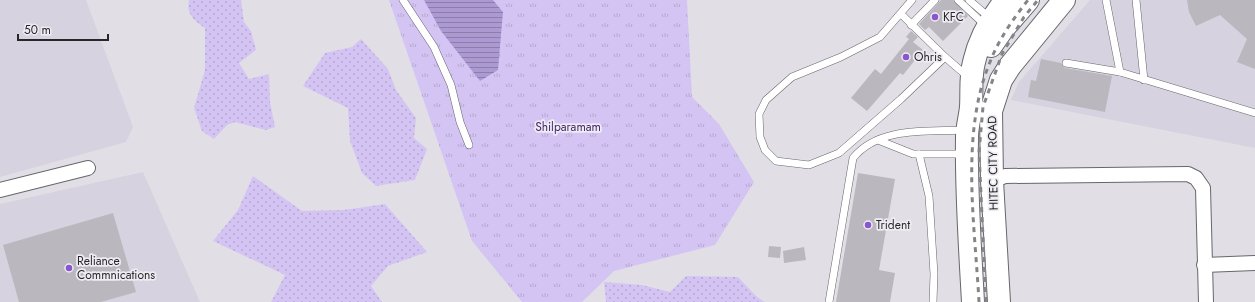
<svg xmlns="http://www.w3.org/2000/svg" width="1255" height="302" font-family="Jost,sans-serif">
<defs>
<pattern id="grass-dots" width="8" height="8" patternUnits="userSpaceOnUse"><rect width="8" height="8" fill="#d4c4f4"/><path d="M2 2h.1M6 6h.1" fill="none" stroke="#b6a8d1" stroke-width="1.8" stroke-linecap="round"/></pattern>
<pattern id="park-tufts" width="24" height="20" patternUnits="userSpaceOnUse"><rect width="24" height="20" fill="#d4c4f4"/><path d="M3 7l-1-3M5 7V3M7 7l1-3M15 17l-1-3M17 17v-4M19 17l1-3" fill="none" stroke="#b6a8d1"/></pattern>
<pattern id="water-rules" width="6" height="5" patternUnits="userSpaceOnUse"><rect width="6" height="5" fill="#ad99d2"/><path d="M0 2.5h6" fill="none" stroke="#8d7daa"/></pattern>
</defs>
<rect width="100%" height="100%" fill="#e1dfe5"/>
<!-- built -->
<g fill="#d6d2df">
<polygon points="0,0 86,0 133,127 126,142 0,177"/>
<polygon points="1090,0 1255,0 1255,148 1011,100 1019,82"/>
<polygon points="143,172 200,302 0,302 0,204"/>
</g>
<!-- grass -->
<g fill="url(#grass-dots)">
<path d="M189 0H241L244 22 251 31 256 50 239 63 249 79 269 74 270 102 275 127 266 130 235 122 227 125 214 139 202 131 194 108 205 70V28C194 20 186 15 189 0Z"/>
<polygon points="361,39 388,69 396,90 416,118 414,138 427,149 415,180 376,186 362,173 350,141 348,108 303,86 325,53 352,47"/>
<polygon points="253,176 302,211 344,210 385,204 427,252 388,266 371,286 382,302 271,302 285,275 213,241 238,210"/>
<polygon points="686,276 738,277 757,297 765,302 606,302 604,282 642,285 670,292"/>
</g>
<!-- park -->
<polygon fill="url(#park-tufts)" points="389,0 687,0 692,97 719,124 754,182 715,245 614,271 582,302 522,302 472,241"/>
<!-- water -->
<polygon fill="url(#water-rules)" points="424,0 493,0 503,12 498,70 480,81 441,31"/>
<!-- building -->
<g fill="#bab8be">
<polygon points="941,0 953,0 968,16 943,41 929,27 925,30 919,24"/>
<polygon points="1187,0 1255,0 1255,69 1237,62 1247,39 1220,15 1196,26 1189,12"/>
<polygon points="911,31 918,37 913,42 923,50 903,75 900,73 867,111 851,98 875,69 881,74 909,39 906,37"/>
<polygon points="1041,59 1061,63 1065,68 1112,76 1105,112 1028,97 1031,80 1036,81"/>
<polygon points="858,173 895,179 879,270 895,273 890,302 836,302"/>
<polygon points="113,213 136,292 101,302 19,302 3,245"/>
<polygon points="769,246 781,247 780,258 768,257"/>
<polygon points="804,247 806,260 784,263 783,251"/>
</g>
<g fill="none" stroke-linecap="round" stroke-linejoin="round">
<!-- service casing -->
<g stroke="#67666b" stroke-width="8">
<g id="service">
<polyline points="403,0 434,47 451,85 460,122 469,145"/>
<polyline points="912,0 880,37 841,57 792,77 766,100 759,114 760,137 765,150 776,161 809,165 839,153 901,99 945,57 967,76"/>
<polyline points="958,0 986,26"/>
<polyline points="969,0 990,18"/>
<polyline points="1106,0 1120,72 1255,113"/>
<polyline points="1136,0 1144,80"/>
<polyline points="901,14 945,57"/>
<polyline points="911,25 935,0"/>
<polyline points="1066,63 1120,72"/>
<polyline points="878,140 913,154 965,154"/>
<polyline points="919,154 929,196 934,274 933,302"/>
<path d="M829 302 853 158C879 126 928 132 965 130"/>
</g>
</g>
<!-- minor casing -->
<g stroke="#67666b" stroke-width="16">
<g id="minor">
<polyline points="992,181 1005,176 1188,174 1196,178 1203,188 1206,302"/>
<polyline points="0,190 88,168"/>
<polyline points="1204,265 1255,263"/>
</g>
</g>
<!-- primary casing -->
<g stroke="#67666b" stroke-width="24">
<g id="primary">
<polyline points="991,46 1002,30 1028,0"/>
<path d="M973 302C970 247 966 192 967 137 967 127 970 117 971 107 972 92 970 77 974 62 979 40 992 17 1006 0"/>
<polyline points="999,302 992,181 991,111 1001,80 1010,66 1064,0"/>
</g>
</g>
<!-- service -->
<use href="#service" stroke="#fff" stroke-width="7"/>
<!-- minor -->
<use href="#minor" stroke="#fff" stroke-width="14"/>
<!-- primary -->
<use href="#primary" stroke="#fff" stroke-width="22"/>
<!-- rail -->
<g stroke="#858488" stroke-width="3" stroke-dasharray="5 5" stroke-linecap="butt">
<path d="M979 302C975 225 960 134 990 62 999 39 1013 19 1028 0"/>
<polyline points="986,302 979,152 983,107 1002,54 1024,17 1038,0"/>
</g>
</g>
<!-- markers -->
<g fill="#8856ce" stroke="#eeecf2" stroke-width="1.5">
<circle cx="935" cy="17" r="4"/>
<circle cx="906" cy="57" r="4"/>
<circle cx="868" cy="225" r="4"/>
<circle cx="69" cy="268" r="4"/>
</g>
<g text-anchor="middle" stroke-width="3.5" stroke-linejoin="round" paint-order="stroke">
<!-- poi labels -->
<g font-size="12" fill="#272729" stroke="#eeecf2" text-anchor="start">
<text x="943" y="21">KFC</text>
<text x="914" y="61">Ohris</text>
<text x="876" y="229">Trident</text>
<text x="77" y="265">Reliance<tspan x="77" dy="14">Commnications</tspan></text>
</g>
<!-- park labels -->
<g font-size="12" fill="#44276b" stroke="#eeecf2">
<text x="568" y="131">Shilparamam</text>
</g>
<!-- street labels -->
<g font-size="12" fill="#272729" stroke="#eeecf2">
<text transform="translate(993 163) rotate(-91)" y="4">HITEC CITY ROAD</text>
</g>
</g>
<!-- scale -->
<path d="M18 34v6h90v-6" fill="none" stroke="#272729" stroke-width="2"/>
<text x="24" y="34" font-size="12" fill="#272729" stroke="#eeecf2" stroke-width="3" paint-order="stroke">50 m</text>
</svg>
